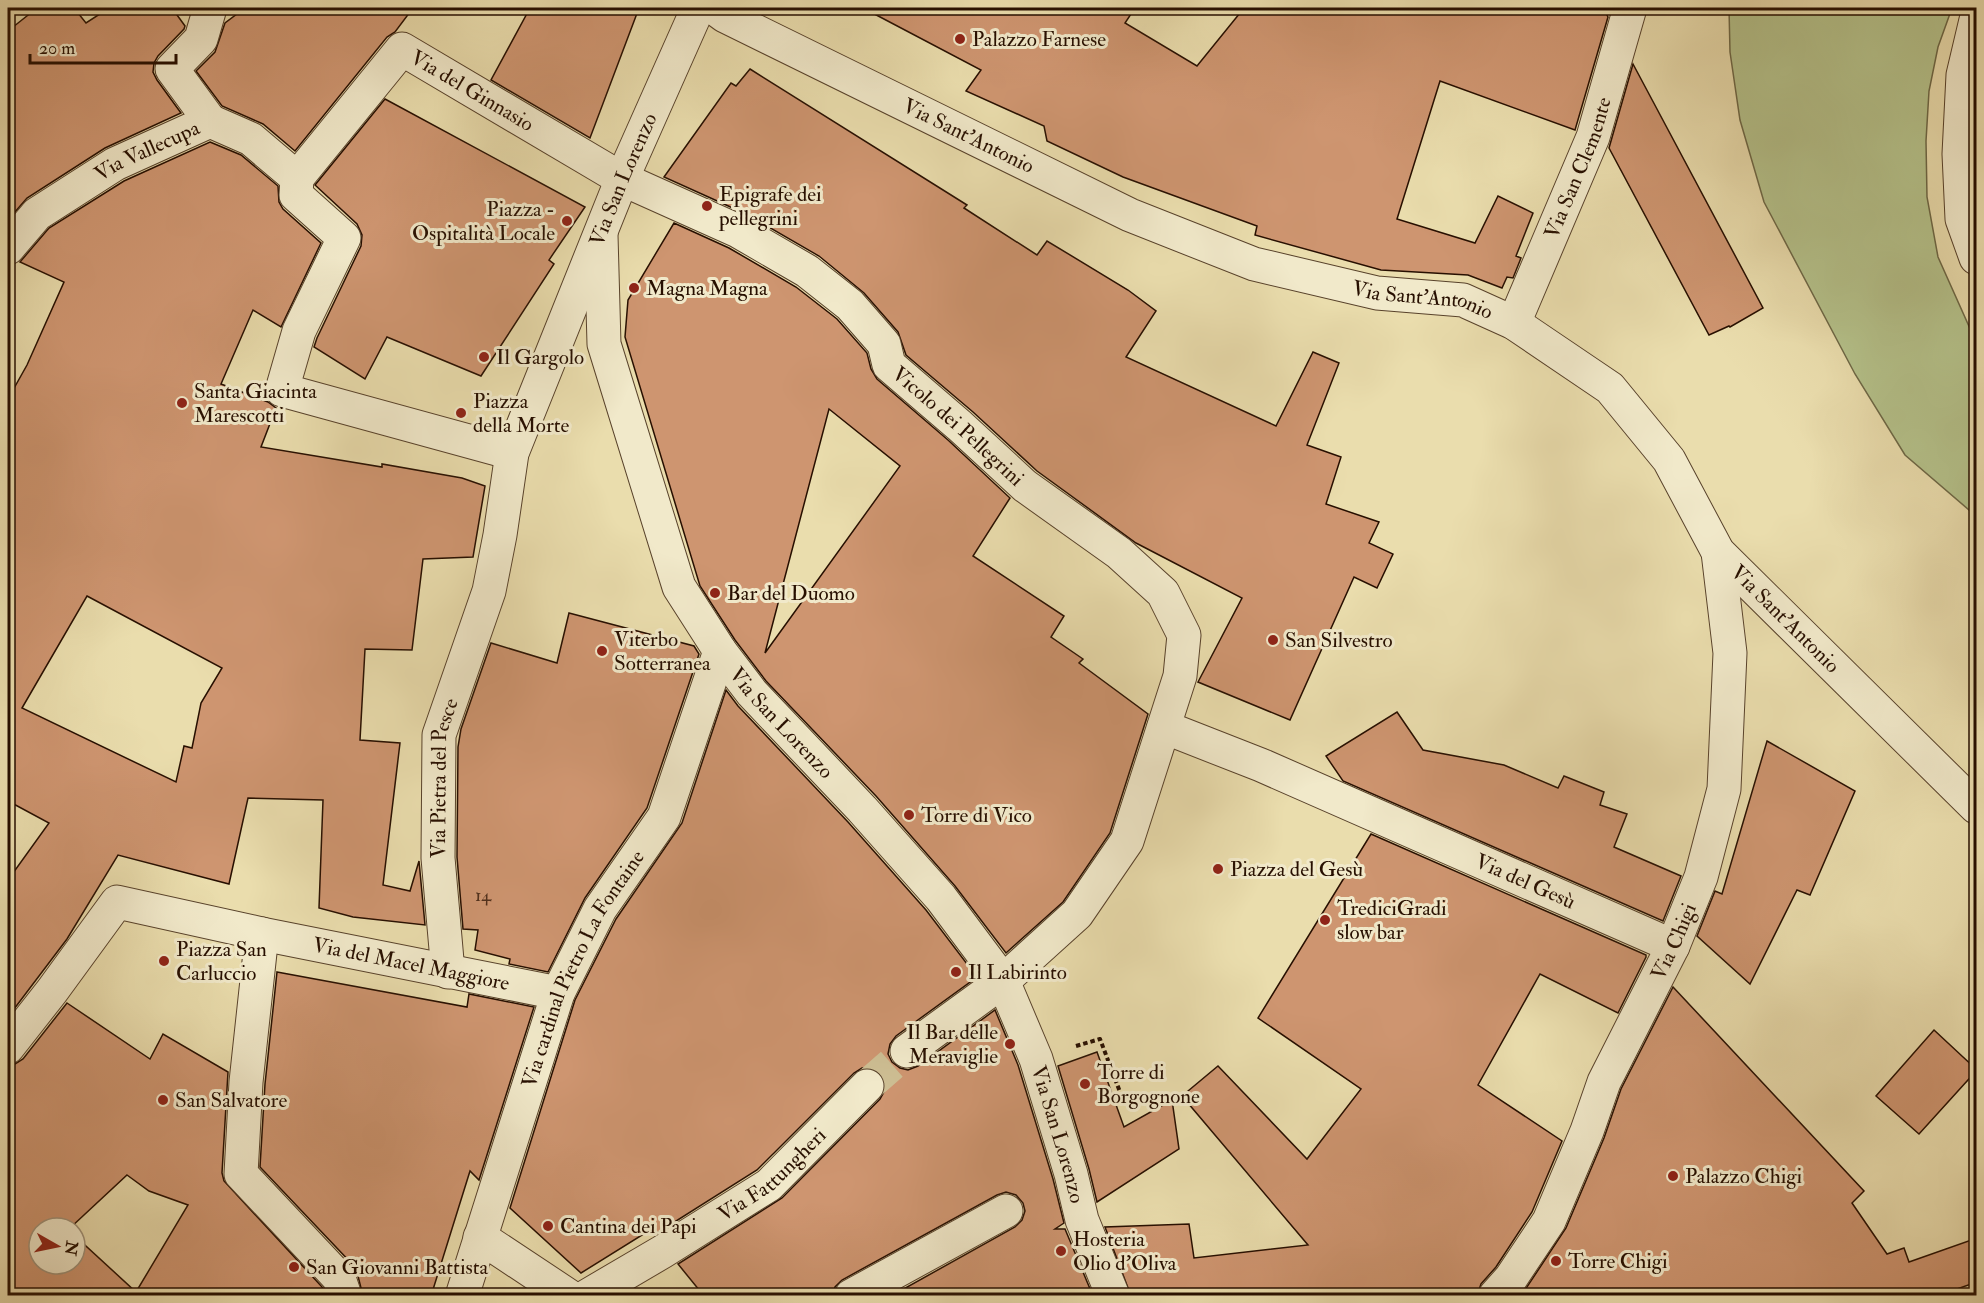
<svg xmlns="http://www.w3.org/2000/svg" width="1984" height="1303" font-family="'IM FELL Double Pica',serif">
<rect width="100%" height="100%" fill="#eaddad"/>
<filter id="stains"><feTurbulence type="fractalNoise" baseFrequency=".00333" numOctaves="4"/><feColorMatrix values="0 0 0 0 .2 0 0 0 0 .09 0 0 0 0 .02 0 0 0 .5 -.17"/></filter>
<radialGradient id="worn" r=".72"><stop offset=".6" stop-color="#630" stop-opacity="0"/><stop offset="1" stop-color="#630" stop-opacity=".3"/></radialGradient>
<!-- green -->
<polygon fill="#b5c28b" stroke="#6e6846" stroke-width="1.5" points="1729,8 1952,8 1938,47 1929,91 1926,141 1927,197 1938,257 1976,342 1976,516 1905,455 1855,374 1764,202 1740,120 1730,52"/>
<!-- building -->
<g fill="#ce9570" stroke="#270f00" stroke-width="1.5" fill-rule="evenodd">
<polygon points="37,8 74,8 86,23 109,8 172,8 185,26 184,29 158,56 154,63 153,72 157,80 181,113 105,148 27,198 8,220 8,31"/>
<polygon points="245,8 413,8 395,32 387,37 295,151 263,124 222,106 196,71 215,52 225,23"/>
<polygon points="530,8 639,8 590,138 491,80"/>
<polygon points="863,8 1135,8 1125,23 1197,66 1244,8 1603,8 1608,17 1575,130 1440,81 1397,219 1475,243 1498,196 1533,213 1516,256 1521,258 1513,278 1507,277 1502,288 1468,275 1381,270 1255,235 1257,226 1123,177 1047,141 1044,126 966,91 981,70"/>
<polygon points="1633,64 1763,308 1730,327 1729,326 1709,335 1609,148"/>
<polygon points="750,69 967,205 964,208 1037,255 1047,241 1128,290 1156,311 1126,357 1276,426 1313,352 1339,363 1307,445 1341,457 1326,504 1379,522 1369,543 1393,554 1377,588 1354,577 1290,720 1198,682 1242,598 1136,543 1037,471 973,412 906,355 898,332 864,293 819,256 746,214 664,177 731,83 736,86"/>
<polygon points="385,99 585,207 549,260 554,264 481,376 387,337 365,379 314,347 317,338 361,246 362,235 357,224 315,185"/>
<path d="M210 142 241 155 278 186 279 202 283 209 321 243 281 327 253 310 221 384 268 402 276 408 261 447 382 467V464L462 478 485 486 473 557 423 559 412 650 365 649 360 740 400 743 383 885 410 891 419 861 425 925 353 917 319 908 323 800 248 798 229 884 118 855 67 939 8 1017V880L49 823 8 801V399L27 365 64 282 20 262 49 228 124 181ZM87 596 222 668 201 703 192 748 184 746 176 782 22 708Z"/>
<path d="M674 223 729 248 796 287 837 319 867 353 871 369 877 379 948 440 1010 498 973 556 1064 616 1051 637 1083 659 1079 663 1148 714 1110 833 1063 902 1006 953 955 886 876 796 766 681 735 640 700 586 625 337 628 300ZM829 409 900 466 765 653Z"/>
<polygon points="569,613 694,646 699,654 647,808 585,898 548,972 509,964 510,959 475,950 478,930 463,929 457,857 458,747 461,729 491,643 557,663"/>
<polygon points="726,690 738,706 848,822 926,910 977,977 896,1036 890,1044 888,1054 892,1062 900,1068 908,1070 918,1066 995,1010 1018,1065 1053,1179 1064,1223 1055,1229 1065,1229 1093,1296 891,1296 1015,1227 1022,1220 1025,1211 1023,1203 1016,1195 1006,1192 997,1195 842,1280 835,1287 832,1296 704,1296 678,1264 782,1198 880,1099 885,1090 885,1081 880,1072 871,1068 862,1068 854,1073 757,1170 654,1235 650,1230 581,1273 510,1208 575,1000 616,919 682,823"/>
<polygon points="1397,712 1423,750 1504,765 1558,788 1564,776 1604,792 1600,805 1627,814 1614,847 1681,876 1663,921 1343,781 1326,756"/>
<polygon points="1767,741 1855,791 1810,895 1797,890 1750,984 1697,936 1715,891 1722,894"/>
<polygon points="1371,834 1646,955 1646,957 1618,1013 1540,974 1478,1085 1562,1141 1532,1212 1496,1267 1481,1284 1477,1296 1131,1296 1105,1227 1189,1224 1194,1258 1308,1245 1182,1096 1218,1066 1307,1159 1361,1089 1258,1018"/>
<polygon points="277,972 467,1007 469,994 534,1007 479,1180 470,1171 431,1296 363,1296 357,1272 353,1265 260,1167 265,1084"/>
<polygon points="1673,987 1864,1191 1852,1203 1887,1254 1904,1248 1909,1262 1977,1238 1977,1282 1937,1296 1521,1296 1566,1228 1604,1138 1621,1089"/>
<path d="M67 1003 150 1059 163 1034 228 1072 222 1173 224 1181 323 1288 325 1296H8V1065L15 1064 23 1059ZM127 1175 149 1191 188 1205 136 1292 75 1236V1264H39V1228H70Z"/>
<polygon points="1934,1030 1977,1070 1919,1134 1876,1096"/>
<polygon points="1097,1052 1124,1127 1172,1100 1179,1149 1097,1202 1089,1169 1058,1066"/>
</g>
<g fill="none" stroke-linecap="round" stroke-linejoin="round">
<!-- minor-tunnel -->
<polyline stroke="#cdbe93" stroke-width="33" stroke-dasharray="33 16" stroke-linecap="butt" points="867,1086 907,1051"/>
<!-- minor casing -->
<g stroke="#58422b" stroke-width="35">
<g id="minor">
<path id="s1" d="M714 8 725 16 1130 215 1254 264 1377 293 1463 300 1514 323 1610 388 1669 460 1718 552 1976 807"/>
<polyline points="1976,20 1963,75 1959,154 1962,219 1976,258"/>
<polyline points="210,121 172,69 201,39 210,8"/>
<path id="s2" d="M297 178 402 49 622 179 738 231 807 271 850 305 884 344 889 365 960 426 1025 486 1119 553 1163 593 1184 635 1180 676 1127 841 1077 914 1003 981 907 1051"/>
<polyline points="297,178 296,195 344,238 299,331 282,390 512,453"/>
<path id="s3" d="M601 235 604 344 679 587 720 651 752 693 862 809 941 898 1003 981 1036 1059 1071 1174 1082 1220 1113 1296"/>
<path id="s4" d="M8 248 37 214 115 164 210 121 251 139 297 178"/>
<path id="s5" d="M1514 323 1593 137 1630 8"/>
<path id="s6" d="M1164 727 1261 765 1673 946"/>
<polyline points="262,934 246,1082 241,1174 339,1278 345,1296"/>
<path id="s7" d="M448 972 438 858 439 735 489 591 500 535 512 453 622 179 698 8"/>
<path id="s8" d="M8 1047 52 991 117 902 262 934 558 993"/>
<polyline points="480,1237 569,1296"/>
<path id="s9" d="M462 1296 558 993 600 909 664 817 720 651"/>
<path id="s10" d="M587 1296 662 1252 769 1185 867 1086"/>
<polyline points="851,1296 1006,1211"/>
<path id="s11" d="M1495 1296 1511 1278 1549 1221 1587 1131 1604 1082 1673 946 1701 877 1724 789 1730 653 1718 552"/>
</g>
</g>
<!-- path -->
<polyline stroke="#270f00" stroke-width="4" stroke-dasharray="4.5 3" stroke-linecap="butt" points="1076,1046 1100,1039 1120,1092"/>
<!-- minor -->
<use href="#minor" stroke="#f1e9ca" stroke-width="33"/>
</g>
<!-- markers -->
<g fill="#8f2418" stroke="#f1e9ca" stroke-width="2">
<circle cx="960" cy="39" r="6"/>
<circle cx="707" cy="206" r="6"/>
<circle cx="567" cy="221" r="6"/>
<circle cx="634" cy="288" r="6"/>
<circle cx="484" cy="357" r="6"/>
<circle cx="182" cy="403" r="6"/>
<circle cx="461" cy="413" r="6"/>
<circle cx="715" cy="593" r="6"/>
<circle cx="1273" cy="640" r="6"/>
<circle cx="602" cy="651" r="6"/>
<circle cx="909" cy="815" r="6"/>
<circle cx="1218" cy="869" r="6"/>
<circle cx="1325" cy="920" r="6"/>
<circle cx="164" cy="961" r="6"/>
<circle cx="956" cy="972" r="6"/>
<circle cx="1010" cy="1044" r="6"/>
<circle cx="1085" cy="1084" r="6"/>
<circle cx="163" cy="1100" r="6"/>
<circle cx="1673" cy="1176" r="6"/>
<circle cx="548" cy="1226" r="6"/>
<circle cx="1061" cy="1251" r="6"/>
<circle cx="1556" cy="1261" r="6"/>
<circle cx="294" cy="1267" r="6"/>
</g>
<g text-anchor="middle" stroke-width="6" stroke-linejoin="round" paint-order="stroke">
<!-- number labels -->
<g font-size="18" fill="#51301c">
<text x="483" y="901">14</text>
</g>
<!-- poi labels -->
<g font-size="21" fill="#270f00" stroke="#f1e9ca" text-anchor="start">
<text x="972" y="46">Palazzo Farnese</text>
<text x="719" y="201">Epigrafe dei<tspan x="719" dy="24">pellegrini</tspan></text>
<text x="555" y="216" text-anchor="end">Piazza -<tspan x="555" dy="24">Ospitalità Locale</tspan></text>
<text x="646" y="295">Magna Magna</text>
<text x="496" y="364">Il Gargolo</text>
<text x="194" y="398">Santa Giacinta<tspan x="194" dy="24">Marescotti</tspan></text>
<text x="473" y="408">Piazza<tspan x="473" dy="24">della Morte</tspan></text>
<text x="727" y="600">Bar del Duomo</text>
<text x="614" y="646">Viterbo<tspan x="614" dy="24">Sotterranea</tspan></text>
<text x="1285" y="647">San Silvestro</text>
<text x="921" y="822">Torre di Vico</text>
<text x="1230" y="876">Piazza del Gesù</text>
<text x="1337" y="915">TrediciGradi<tspan x="1337" dy="24">slow bar</tspan></text>
<text x="176" y="956">Piazza San<tspan x="176" dy="24">Carluccio</tspan></text>
<text x="968" y="979">Il Labirinto</text>
<text x="998" y="1039" text-anchor="end">Il Bar delle<tspan x="998" dy="24">Meraviglie</tspan></text>
<text x="1097" y="1079">Torre di<tspan x="1097" dy="24">Borgognone</tspan></text>
<text x="175" y="1107">San Salvatore</text>
<text x="1685" y="1183">Palazzo Chigi</text>
<text x="560" y="1233">Cantina dei Papi</text>
<text x="1073" y="1246">Hosteria<tspan x="1073" dy="24">Olio d'Oliva</tspan></text>
<text x="1568" y="1268">Torre Chigi</text>
<text x="306" y="1274">San Giovanni Battista</text>
</g>
<!-- street labels -->
<g font-size="21" fill="#270f00" stroke="#f1e9ca">
<text dy="7" stroke="none"><textPath href="#s2" startOffset="248">Via del Ginnasio</textPath></text>
<text dy="7" stroke="none"><textPath href="#s1" startOffset="285">Via Sant'Antonio</textPath></text>
<text dy="7" stroke="none"><textPath href="#s4" startOffset="172">Via Vallecupa</textPath></text>
<text dy="7" stroke="none"><textPath href="#s5" startOffset="168">Via San Clemente</textPath></text>
<text dy="7" stroke="none"><textPath href="#s7" startOffset="825">Via San Lorenzo</textPath></text>
<text dy="7" stroke="none"><textPath href="#s1" startOffset="771">Via Sant'Antonio</textPath></text>
<text dy="7" stroke="none"><textPath href="#s2" startOffset="849">Vicolo dei Pellegrini</textPath></text>
<text dy="7" stroke="none"><textPath href="#s1" startOffset="1275">Via Sant'Antonio</textPath></text>
<text dy="7" stroke="none"><textPath href="#s3" startOffset="534">Via San Lorenzo</textPath></text>
<text dy="7" stroke="none"><textPath href="#s7" startOffset="195">Via Pietra del Pesce</textPath></text>
<text dy="7" stroke="none"><textPath href="#s6" startOffset="393">Via del Gesù</textPath></text>
<text dy="7" stroke="none"><textPath href="#s11" startOffset="399">Via Chigi</textPath></text>
<text dy="7" stroke="none"><textPath href="#s8" startOffset="482">Via del Macel Maggiore</textPath></text>
<text dy="7" stroke="none"><textPath href="#s9" startOffset="350">Via cardinal Pietro La Fontaine</textPath></text>
<text dy="7" stroke="none"><textPath href="#s3" startOffset="1038">Via San Lorenzo</textPath></text>
<text dy="7" stroke="none"><textPath href="#s10" startOffset="222">Via Fattungheri</textPath></text>
</g>
</g>
<!-- margin -->
<rect width="1984" height="1303" fill="none" stroke="#eaddad" stroke-width="30"/>
<rect x="9" y="9" width="1966" height="1285" fill="none" stroke="#270f00" stroke-width="3"/>
<rect x="15" y="15" width="1954" height="1273" fill="none" stroke="#270f00" stroke-width="1.5"/>
<!-- north arrow -->
<g transform="translate(57 1246) rotate(99)"><circle r="28" fill="#f1e9ca" stroke="#a09279" stroke-width="1.5"/>
<path d="M0-4.5L10 22L0 15L-10 22Z" fill="#8f2418"/>
<text y="-9" font-size="16" font-weight="bold" text-anchor="middle" fill="#270f00">N</text>
</g>
<!-- scale -->
<path d="M30 54v9h146v-9" fill="none" stroke="#270f00" stroke-width="3"/>
<text x="39" y="54" font-size="18" fill="#270f00" stroke="#f1e9ca" stroke-width="4.5" paint-order="stroke">20 m</text>
<rect width="100%" height="100%" filter="url(#stains)"/>
<rect width="100%" height="100%" fill="url(#worn)"/>
</svg>
